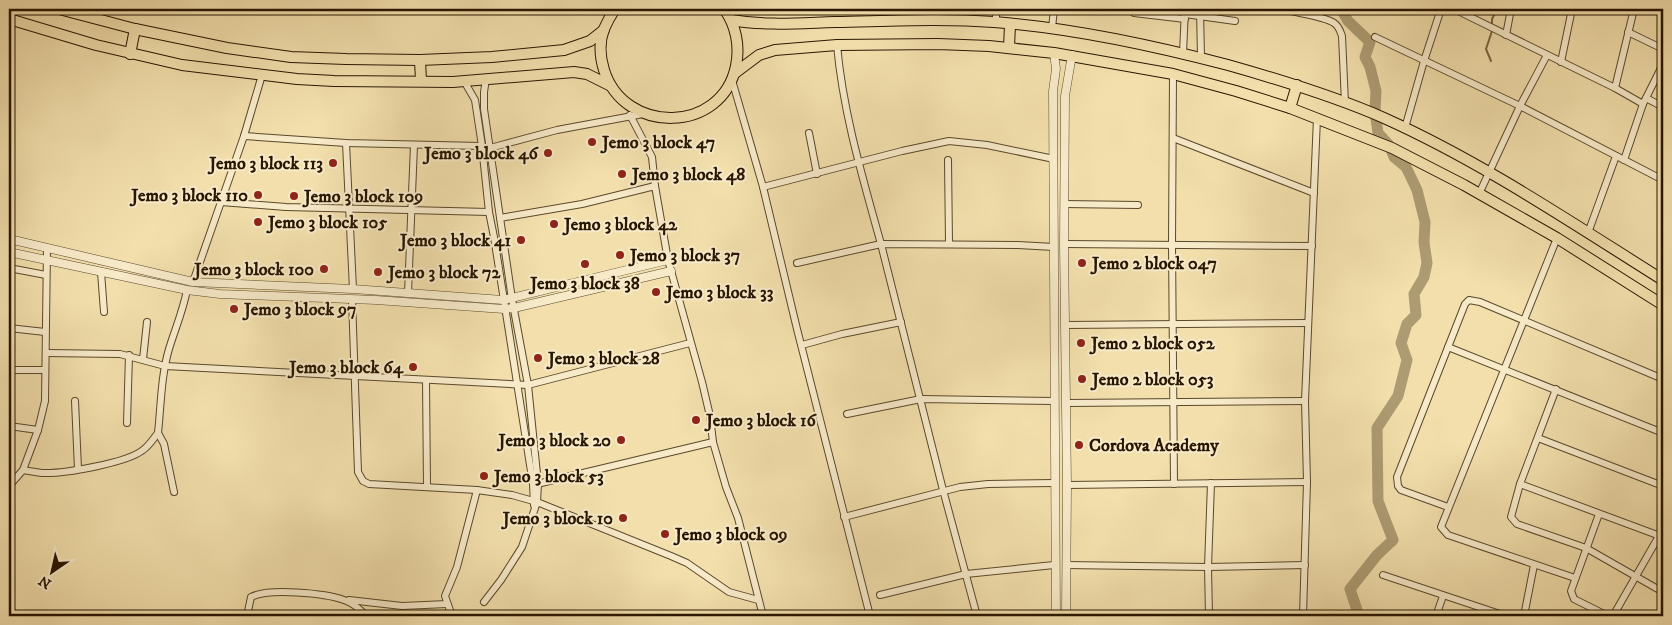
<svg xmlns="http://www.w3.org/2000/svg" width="1672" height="625" font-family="'IM FELL DW Pica',serif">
<rect width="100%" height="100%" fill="#f2dfac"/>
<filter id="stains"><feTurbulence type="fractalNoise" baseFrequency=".004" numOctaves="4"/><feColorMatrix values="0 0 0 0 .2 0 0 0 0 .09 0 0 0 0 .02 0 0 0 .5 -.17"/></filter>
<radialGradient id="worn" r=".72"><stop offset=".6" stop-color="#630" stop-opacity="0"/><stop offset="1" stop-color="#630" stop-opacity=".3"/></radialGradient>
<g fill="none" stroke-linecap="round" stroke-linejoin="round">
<!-- stream -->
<g stroke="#786644" stroke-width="2">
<polyline points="1492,26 1492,19 1495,13 1505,9"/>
<polyline points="1491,61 1486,49 1492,31"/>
</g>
<!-- river -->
<polyline stroke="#ad9b72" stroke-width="11" points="1341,9 1348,21 1370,42 1365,57 1370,67 1376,91 1375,111 1378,133 1389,145 1394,157 1406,167 1417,190 1425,222 1424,242 1427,263 1424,277 1414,294 1416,315 1407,324 1401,343 1407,360 1398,396 1377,428 1378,501 1393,540 1377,555 1350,589 1359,616"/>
<!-- minor casing -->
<g stroke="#5a482b" stroke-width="8">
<g id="minor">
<polyline points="937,9 938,20"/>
<polyline points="1200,9 1201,58"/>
<path d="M1282 9C1295 13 1324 16 1334 23 1339 26 1340 31 1342 36L1345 103"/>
<polyline points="1454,9 1615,88 1634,9"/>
<polyline points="1134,13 1185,19"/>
<polyline points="1185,14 1235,21"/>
<polyline points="996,22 996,9"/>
<polyline points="1052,28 1054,9"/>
<polyline points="1628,32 1663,49"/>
<polyline points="1506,35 1511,9"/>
<polyline points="1375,37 1520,106 1663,180"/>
<polyline points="1183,53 1185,9"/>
<polyline points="1561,62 1572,9"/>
<polyline points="1173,74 1172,244 1174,484"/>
<polyline points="732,80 763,187 797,329 870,616"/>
<polyline points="464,81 475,100 482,146 489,212 494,237 533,484 534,505"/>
<polyline points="1615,88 1643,104"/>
<polyline points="1646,98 1663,107"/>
<polyline points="630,115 652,157 655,186"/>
<polyline points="1405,128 1424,61 1441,9"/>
<polyline points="809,133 817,174"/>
<polyline points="244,136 346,143 482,146"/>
<polyline points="1173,138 1314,193"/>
<polyline points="346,143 353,289"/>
<polyline points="490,148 557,130 643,114"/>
<polyline points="948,160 949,244"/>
<polyline points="1624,160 1643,104 1663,64"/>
<polyline points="763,187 902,151 949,141 987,145 1054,159"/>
<polyline points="1479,194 1520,106 1547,55"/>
<polyline points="221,202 244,136 262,75"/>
<polyline points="1064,204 1138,205"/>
<polyline points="500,218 582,204 655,186 668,260 702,382 710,416 713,442 726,487 738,518 763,616"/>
<polyline points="1588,233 1616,156"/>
<polyline points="1557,238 1441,527 1448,535 1575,578"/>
<polyline points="1064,244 1312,246"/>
<path d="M797 263 881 244C863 179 843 113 837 45"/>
<polyline points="9,268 46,275"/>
<polyline points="101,272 104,312"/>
<polyline points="193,282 221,202 286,207 489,212"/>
<polyline points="408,293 414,145"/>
<polyline points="352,299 358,472 363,481 369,484 477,490 512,495 537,502 671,556 687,563 729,592 758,600"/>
<polyline points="1065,325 1308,323"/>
<polyline points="9,328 45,332"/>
<polyline points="802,345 842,334 901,322"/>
<polyline points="1448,347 1663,433"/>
<polyline points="46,353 120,354 165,366 528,385 690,343"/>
<polyline points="143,359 147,322"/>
<polyline points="9,370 44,370"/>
<polyline points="426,380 427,487"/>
<polyline points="1556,389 1520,484 1511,517 1517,524 1586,548 1663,592"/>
<polyline points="75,401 78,469"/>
<polyline points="1066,403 1305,401"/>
<polyline points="847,414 921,399 1054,401"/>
<polyline points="127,423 129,355"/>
<polyline points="9,426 38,430"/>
<polyline points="158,433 164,444 174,492"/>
<polyline points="1538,438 1663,486"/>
<path d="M23 470C29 471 35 472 42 473 63 474 127 463 143 450 149 446 153 439 158 433 161 405 161 376 169 349 175 329 183 311 187 290"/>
<polyline points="537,484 713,442"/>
<polyline points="1520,484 1660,536"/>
<polyline points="1067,485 1307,482"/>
<polyline points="9,486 23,470 38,430 45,401 47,248"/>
<polyline points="1448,507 1401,490 1398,486 1397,477 1465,304 1469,300 1480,302 1663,379"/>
<polyline points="1599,514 1571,591 1574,599 1608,616"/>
<polyline points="844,517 960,487 988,484 1055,483"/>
<polyline points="1066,565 1208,567 1305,565"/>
<polyline points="1383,575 1506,616"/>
<polyline points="880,595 966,574 1054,565"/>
<polyline points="349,600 402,606 447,604"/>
<polyline points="484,602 501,580 522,547 537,502 538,484 528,385 512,299 484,109 484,92 486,79"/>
<path d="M247 616 251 597C268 588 325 593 344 600 353 603 360 609 366 616"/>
<polyline points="452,616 445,596 457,567 477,490"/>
<polyline points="977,616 943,490 881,244 1018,245 1054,247"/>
<polyline points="1209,616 1208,567 1211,483"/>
<polyline points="1303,616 1307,482 1305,401 1317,118"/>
<polyline points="1436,616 1443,596"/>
<polyline points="1524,616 1534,565"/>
<polyline points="1613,616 1663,529"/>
</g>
</g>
<!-- tertiary casing -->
<g stroke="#5a482b" stroke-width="9">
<g id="tertiary">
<polyline points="1054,53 1056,69 1053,91 1056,616"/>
<polyline points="9,239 193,282 353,289 503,300 668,260"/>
<polyline points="9,252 187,290 220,294 376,300 504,309 514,308 671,271"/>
<polyline points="1066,616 1067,485 1064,244 1065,96 1072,55"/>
</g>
</g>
<!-- secondary casing -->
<g stroke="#281600" stroke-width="11">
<polyline id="secondary" points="727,13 734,9"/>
</g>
<!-- primary casing -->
<g stroke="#281600" stroke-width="12">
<g id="primary">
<polyline points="59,9 135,29 227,48 291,57 346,59 420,60 492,57 564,50 590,41 604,30"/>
<path d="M615 9C611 15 607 22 604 29 599 42 600 57 604 70 624 135 722 134 736 66 740 46 736 25 724 9"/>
<polyline points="9,19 96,45 182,65 297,79 334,81 453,82 574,72 587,74 611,86"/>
<path d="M731 20C766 26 800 23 835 22 888 21 941 18 994 22 1074 28 1152 45 1228 65 1281 80 1334 96 1384 118 1482 162 1572 223 1663 280"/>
<polyline points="1009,47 1010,25"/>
<polyline points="130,54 135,29"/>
<polyline points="420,60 421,81"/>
<polyline points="735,73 759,55 775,50 837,45 938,44 989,46 1054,53 1173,74 1236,91 1290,108 1392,148 1464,185 1557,238 1663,305"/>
<polyline points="1290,108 1297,85"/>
</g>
</g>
<!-- minor -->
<use href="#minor" stroke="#f7eac9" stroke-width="6"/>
<!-- tertiary -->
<use href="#tertiary" stroke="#f7eac9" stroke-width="8"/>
<!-- secondary -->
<use href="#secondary" stroke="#f7eac9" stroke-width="9"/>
<!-- primary -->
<use href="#primary" stroke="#f2dfac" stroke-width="10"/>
</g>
<!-- markers -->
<g fill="#8f2418" stroke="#f7eac9" stroke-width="2">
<circle cx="592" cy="142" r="5"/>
<circle cx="548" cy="153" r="5"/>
<circle cx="333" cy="163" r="5"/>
<circle cx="622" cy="174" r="5"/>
<circle cx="258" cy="195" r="5"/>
<circle cx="294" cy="196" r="5"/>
<circle cx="258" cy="222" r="5"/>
<circle cx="554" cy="224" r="5"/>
<circle cx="521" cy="240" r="5"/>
<circle cx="620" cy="255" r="5"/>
<circle cx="1082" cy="263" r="5"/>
<circle cx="585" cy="264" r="5"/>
<circle cx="324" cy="269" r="5"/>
<circle cx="378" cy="272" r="5"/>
<circle cx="656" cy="292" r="5"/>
<circle cx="234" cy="309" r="5"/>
<circle cx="1081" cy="343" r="5"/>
<circle cx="538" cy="358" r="5"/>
<circle cx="413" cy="367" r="5"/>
<circle cx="1082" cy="379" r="5"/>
<circle cx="696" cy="420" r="5"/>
<circle cx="621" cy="440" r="5"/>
<circle cx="1079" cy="445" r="5"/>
<circle cx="484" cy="476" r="5"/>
<circle cx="623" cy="518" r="5"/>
<circle cx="665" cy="534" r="5"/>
</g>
<g text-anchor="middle" stroke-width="4" stroke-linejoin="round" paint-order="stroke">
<!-- poi labels -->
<g font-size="18" font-weight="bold" fill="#281600" stroke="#f7eac9" text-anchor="start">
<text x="602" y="148">Jemo 3 block 47</text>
<text x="538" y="159" text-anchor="end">Jemo 3 block 46</text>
<text x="323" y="169" text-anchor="end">Jemo 3 block 113</text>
<text x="632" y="180">Jemo 3 block 48</text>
<text x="248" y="201" text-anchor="end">Jemo 3 block 110</text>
<text x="304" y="202">Jemo 3 block 109</text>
<text x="268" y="228">Jemo 3 block 105</text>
<text x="564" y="230">Jemo 3 block 42</text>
<text x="511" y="246" text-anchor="end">Jemo 3 block 41</text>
<text x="630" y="261">Jemo 3 block 37</text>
<text x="1092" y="269">Jemo 2 block 047</text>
<text x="314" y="275" text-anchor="end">Jemo 3 block 100</text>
<text x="388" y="278">Jemo 3 block 72</text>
<text x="585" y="289" text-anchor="middle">Jemo 3 block 38</text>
<text x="666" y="298">Jemo 3 block 33</text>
<text x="244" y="315">Jemo 3 block 97</text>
<text x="1091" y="349">Jemo 2 block 052</text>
<text x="548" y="364">Jemo 3 block 28</text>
<text x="403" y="373" text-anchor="end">Jemo 3 block 64</text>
<text x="1092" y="385">Jemo 2 block 053</text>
<text x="706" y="426">Jemo 3 block 16</text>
<text x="611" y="446" text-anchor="end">Jemo 3 block 20</text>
<text x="1089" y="451">Cordova Academy</text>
<text x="494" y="482">Jemo 3 block 53</text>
<text x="613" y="524" text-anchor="end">Jemo 3 block 10</text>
<text x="675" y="540">Jemo 3 block 09</text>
</g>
</g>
<!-- margin -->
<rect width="1672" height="625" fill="none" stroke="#f2dfac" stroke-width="30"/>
<rect x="10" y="10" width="1652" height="605" fill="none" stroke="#281600" stroke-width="2.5"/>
<rect x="15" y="15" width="1642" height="595" fill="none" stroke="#281600"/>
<!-- north arrow -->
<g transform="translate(52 572) rotate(214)" stroke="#f7eac9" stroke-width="4" paint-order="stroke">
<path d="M0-4L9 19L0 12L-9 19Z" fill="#281600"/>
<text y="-8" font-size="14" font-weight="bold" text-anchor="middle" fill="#281600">N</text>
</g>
<rect width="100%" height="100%" filter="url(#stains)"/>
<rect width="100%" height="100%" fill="url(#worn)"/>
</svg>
